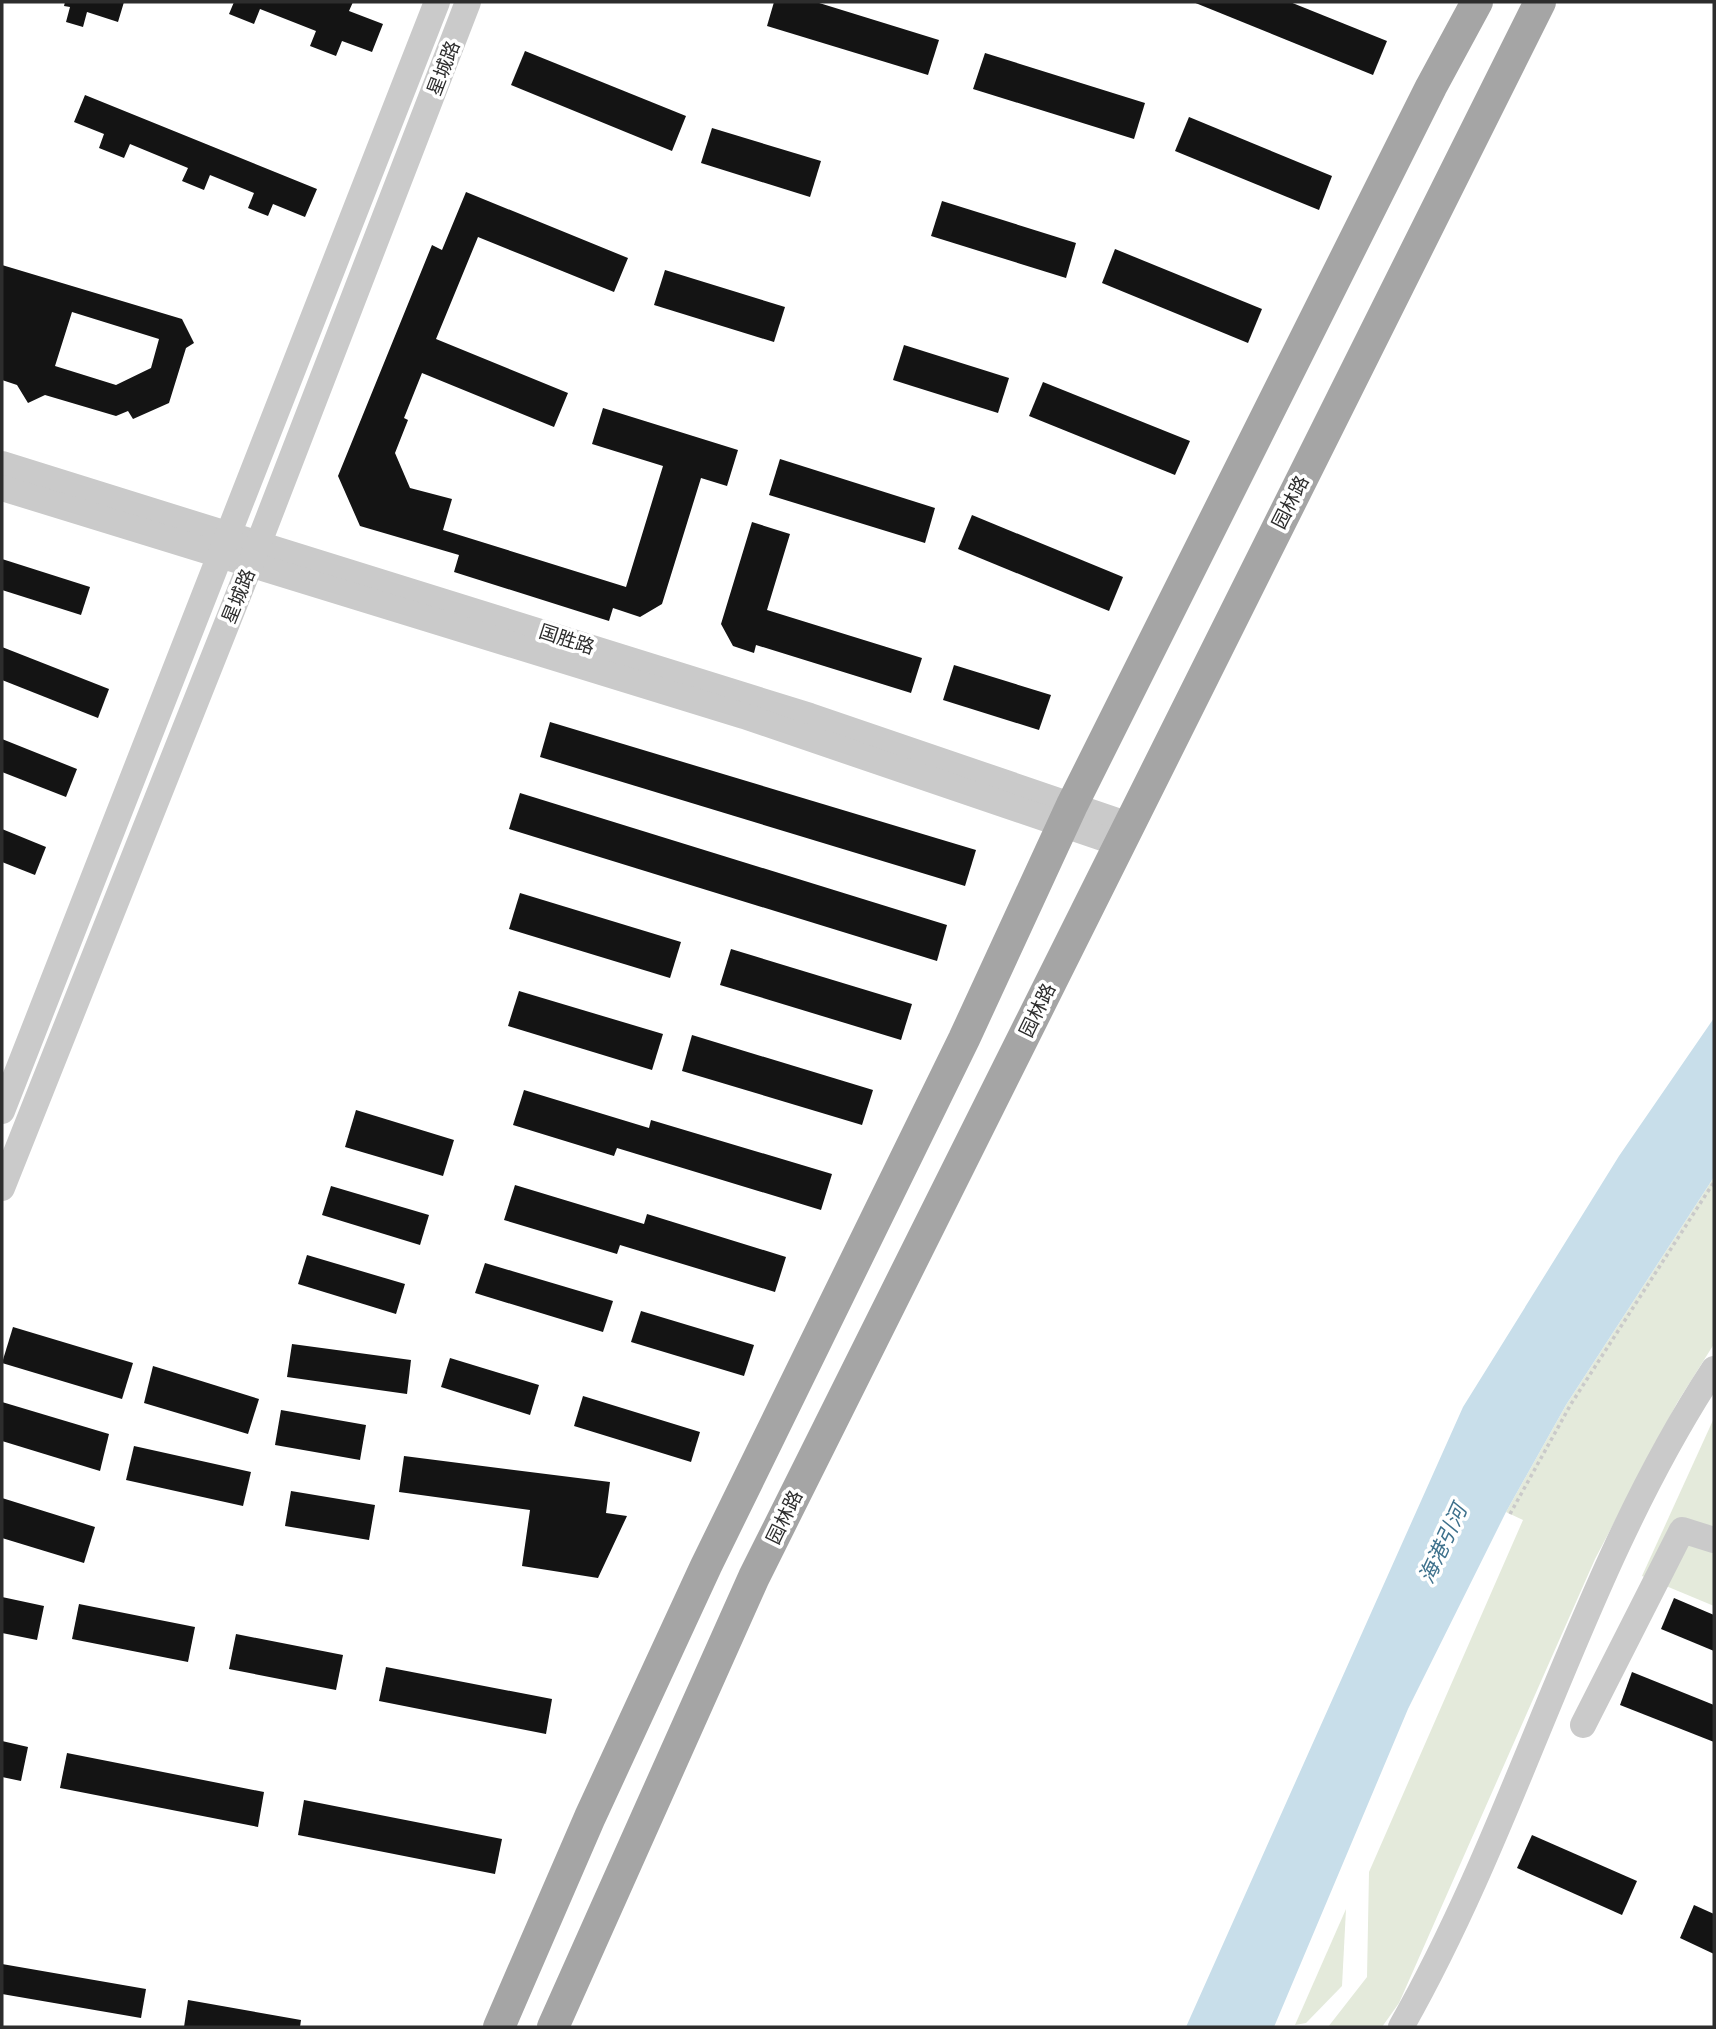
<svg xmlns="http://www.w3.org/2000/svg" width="1716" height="2029" font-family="'Sofia Sans Condensed','Noto Sans SC',sans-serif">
<rect width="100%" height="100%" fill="#fff"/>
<!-- green -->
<g fill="#e4eadb">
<polygon points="1714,1177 1714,1344 1677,1403 1595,1559 1399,2003 1382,2027 1328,2027 1367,1977 1369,1872 1523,1520 1506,1512 1566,1405"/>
<polygon points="1714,1418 1714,1606 1642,1576"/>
<polygon points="1346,1909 1342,1986 1306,2023 1295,2025"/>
</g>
<!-- water -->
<polygon fill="#c8deea" points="1714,1018 1714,1177 1566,1405 1506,1512 1408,1709 1274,2027 1186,2027 1463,1407 1619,1156"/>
<!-- building -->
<g fill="#141414" fill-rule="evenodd">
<polygon points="65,2 124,2 118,22 87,12 83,27 66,22 70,7 64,6"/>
<polygon points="234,2 353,2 349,11 383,24 372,52 342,41 336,56 310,46 316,31 260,9 254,24 229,14"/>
<polygon points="774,2 816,2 939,40 928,75 767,26"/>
<polygon points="1193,2 1290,2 1387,41 1373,75"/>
<polygon points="525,51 686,116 672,151 511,85"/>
<polygon points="985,53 1145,103 1134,139 973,89"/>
<polygon points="85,95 317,189 305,217 273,204 268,216 248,208 254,193 210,175 204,190 182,181 188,168 130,144 124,158 99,148 104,134 74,122"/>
<polygon points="1189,117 1332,176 1319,210 1175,151"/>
<polygon points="712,128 821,161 810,197 701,163"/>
<polygon points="466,192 628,258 614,292 478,237 436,339 568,393 554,427 422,373 404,418 408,420 395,453 410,488 452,499 443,530 626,587 663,466 592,444 603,408 738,450 727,486 701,478 662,604 640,617 613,608 609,621 454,572 459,555 360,526 338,476 432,245 442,250"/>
<polygon points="942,201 1076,243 1066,278 931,236"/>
<polygon points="1115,249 1262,309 1248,343 1102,283"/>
<path d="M2 265 182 319 194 343 186 348 169 403 133 419 128 411 116 416 45 395 28 403 17 385 2 380ZM72 312 159 339 151 368 116 385 55 366Z"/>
<polygon points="665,270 785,307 774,342 654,305"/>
<polygon points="904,345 1009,378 998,413 893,380"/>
<polygon points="1043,382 1190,441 1175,475 1029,416"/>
<polygon points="780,459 935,508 925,543 769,495"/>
<polygon points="972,515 1123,577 1109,611 958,549"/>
<polygon points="752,522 790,534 767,610 922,658 911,693 756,645 754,653 733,646 721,624"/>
<polygon points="2,559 90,587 81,615 2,590"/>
<polygon points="2,647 109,689 98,718 2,680"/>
<polygon points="954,665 1051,695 1039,730 943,700"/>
<polygon points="550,722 976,850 965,886 540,757"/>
<polygon points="2,739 77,769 66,797 2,772"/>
<polygon points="520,793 947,925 937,961 509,829"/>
<polygon points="2,829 46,847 35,875 2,862"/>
<polygon points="520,893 681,942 670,978 509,929"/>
<polygon points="731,949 912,1004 901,1040 720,985"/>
<polygon points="519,991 663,1034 652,1070 508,1026"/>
<polygon points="692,1035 873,1090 862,1125 682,1071"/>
<polygon points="524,1090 649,1128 651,1120 832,1174 821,1210 617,1148 614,1156 513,1125"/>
<polygon points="356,1110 454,1140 443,1176 345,1147"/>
<polygon points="515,1185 644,1224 647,1214 786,1257 775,1292 620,1245 617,1254 504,1220"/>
<polygon points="331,1186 429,1215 420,1245 322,1215"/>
<polygon points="307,1255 405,1284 396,1314 298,1284"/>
<polygon points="485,1263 613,1301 603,1332 475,1293"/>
<polygon points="641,1311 754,1345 744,1376 631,1342"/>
<polygon points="13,1327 133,1363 122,1399 2,1363"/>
<polygon points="292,1344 411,1360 407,1394 287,1377"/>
<polygon points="450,1358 539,1385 530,1415 441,1387"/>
<polygon points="153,1366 259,1399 248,1434 144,1403"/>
<polygon points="583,1396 700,1432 691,1462 574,1426"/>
<polygon points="2,1402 109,1434 100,1471 2,1441"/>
<polygon points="281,1410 366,1425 360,1460 275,1445"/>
<polygon points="134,1446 251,1472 243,1506 126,1480"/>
<polygon points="404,1456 610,1482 606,1513 627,1516 598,1578 522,1566 530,1510 399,1492"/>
<polygon points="291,1491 375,1505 369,1540 285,1526"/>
<polygon points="2,1498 95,1527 84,1563 2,1538"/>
<polygon points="2,1597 44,1606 37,1640 2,1633"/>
<polygon points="1674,1598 1714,1615 1714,1651 1661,1629"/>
<polygon points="79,1604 195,1627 188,1662 72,1639"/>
<polygon points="236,1634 343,1655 336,1690 229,1669"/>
<polygon points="386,1667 552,1699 546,1734 379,1701"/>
<polygon points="1632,1672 1714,1705 1714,1742 1620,1705"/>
<polygon points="2,1741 28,1747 21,1781 2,1777"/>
<polygon points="67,1753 264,1792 258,1827 60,1788"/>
<polygon points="304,1800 502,1839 495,1874 298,1835"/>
<polygon points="1532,1835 1637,1881 1622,1915 1517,1868"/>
<polygon points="1694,1905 1714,1914 1714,1954 1680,1938"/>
<polygon points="2,1964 146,1989 141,2018 2,1994"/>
<polygon points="188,2000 301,2020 300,2027 184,2027"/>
</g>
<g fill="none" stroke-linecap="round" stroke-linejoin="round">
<!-- path -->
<polyline stroke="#cacaca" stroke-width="3.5" stroke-dasharray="3.5 3.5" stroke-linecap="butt" points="1510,1514 1571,1404 1714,1182"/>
<!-- minor -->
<g stroke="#cacaca" stroke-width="26">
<polyline points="2,464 810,716 1129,825"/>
<polyline points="2,488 744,716 1120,844"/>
<polyline points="2,1111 437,2"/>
<polyline points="2,1188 251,563 468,2"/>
<polyline points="1583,1725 1682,1530 1714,1540"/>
<path d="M1401 2027C1521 1816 1580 1573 1714 1369"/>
</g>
<!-- major -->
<g stroke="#a5a5a5" stroke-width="32">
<polyline points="499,2027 590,1817 706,1566 964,1039 1072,805 1431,87 1477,2"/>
<polyline points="553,2027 754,1577 1540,2"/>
</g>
</g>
<g text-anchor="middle" stroke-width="7" stroke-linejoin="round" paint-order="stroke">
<!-- street labels -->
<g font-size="19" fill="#2d2d2d" stroke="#fff">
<text transform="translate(443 68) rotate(-69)" y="7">星城路</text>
<text transform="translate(1290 502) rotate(-63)" y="7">园林路</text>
<text transform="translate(238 596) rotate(-68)" y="7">星城路</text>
<text transform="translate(567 639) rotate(18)" y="7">国胜路</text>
<text transform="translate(1037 1010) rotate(-64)" y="7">园林路</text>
<text transform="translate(784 1517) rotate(-64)" y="7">园林路</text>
</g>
<!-- water labels -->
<g font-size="21" font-style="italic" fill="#3e718c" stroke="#fff">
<text transform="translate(1443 1544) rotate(-65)" y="7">海港引河</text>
</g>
</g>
<!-- border -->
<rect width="1716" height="2029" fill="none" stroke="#2d2d2d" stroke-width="7"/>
</svg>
